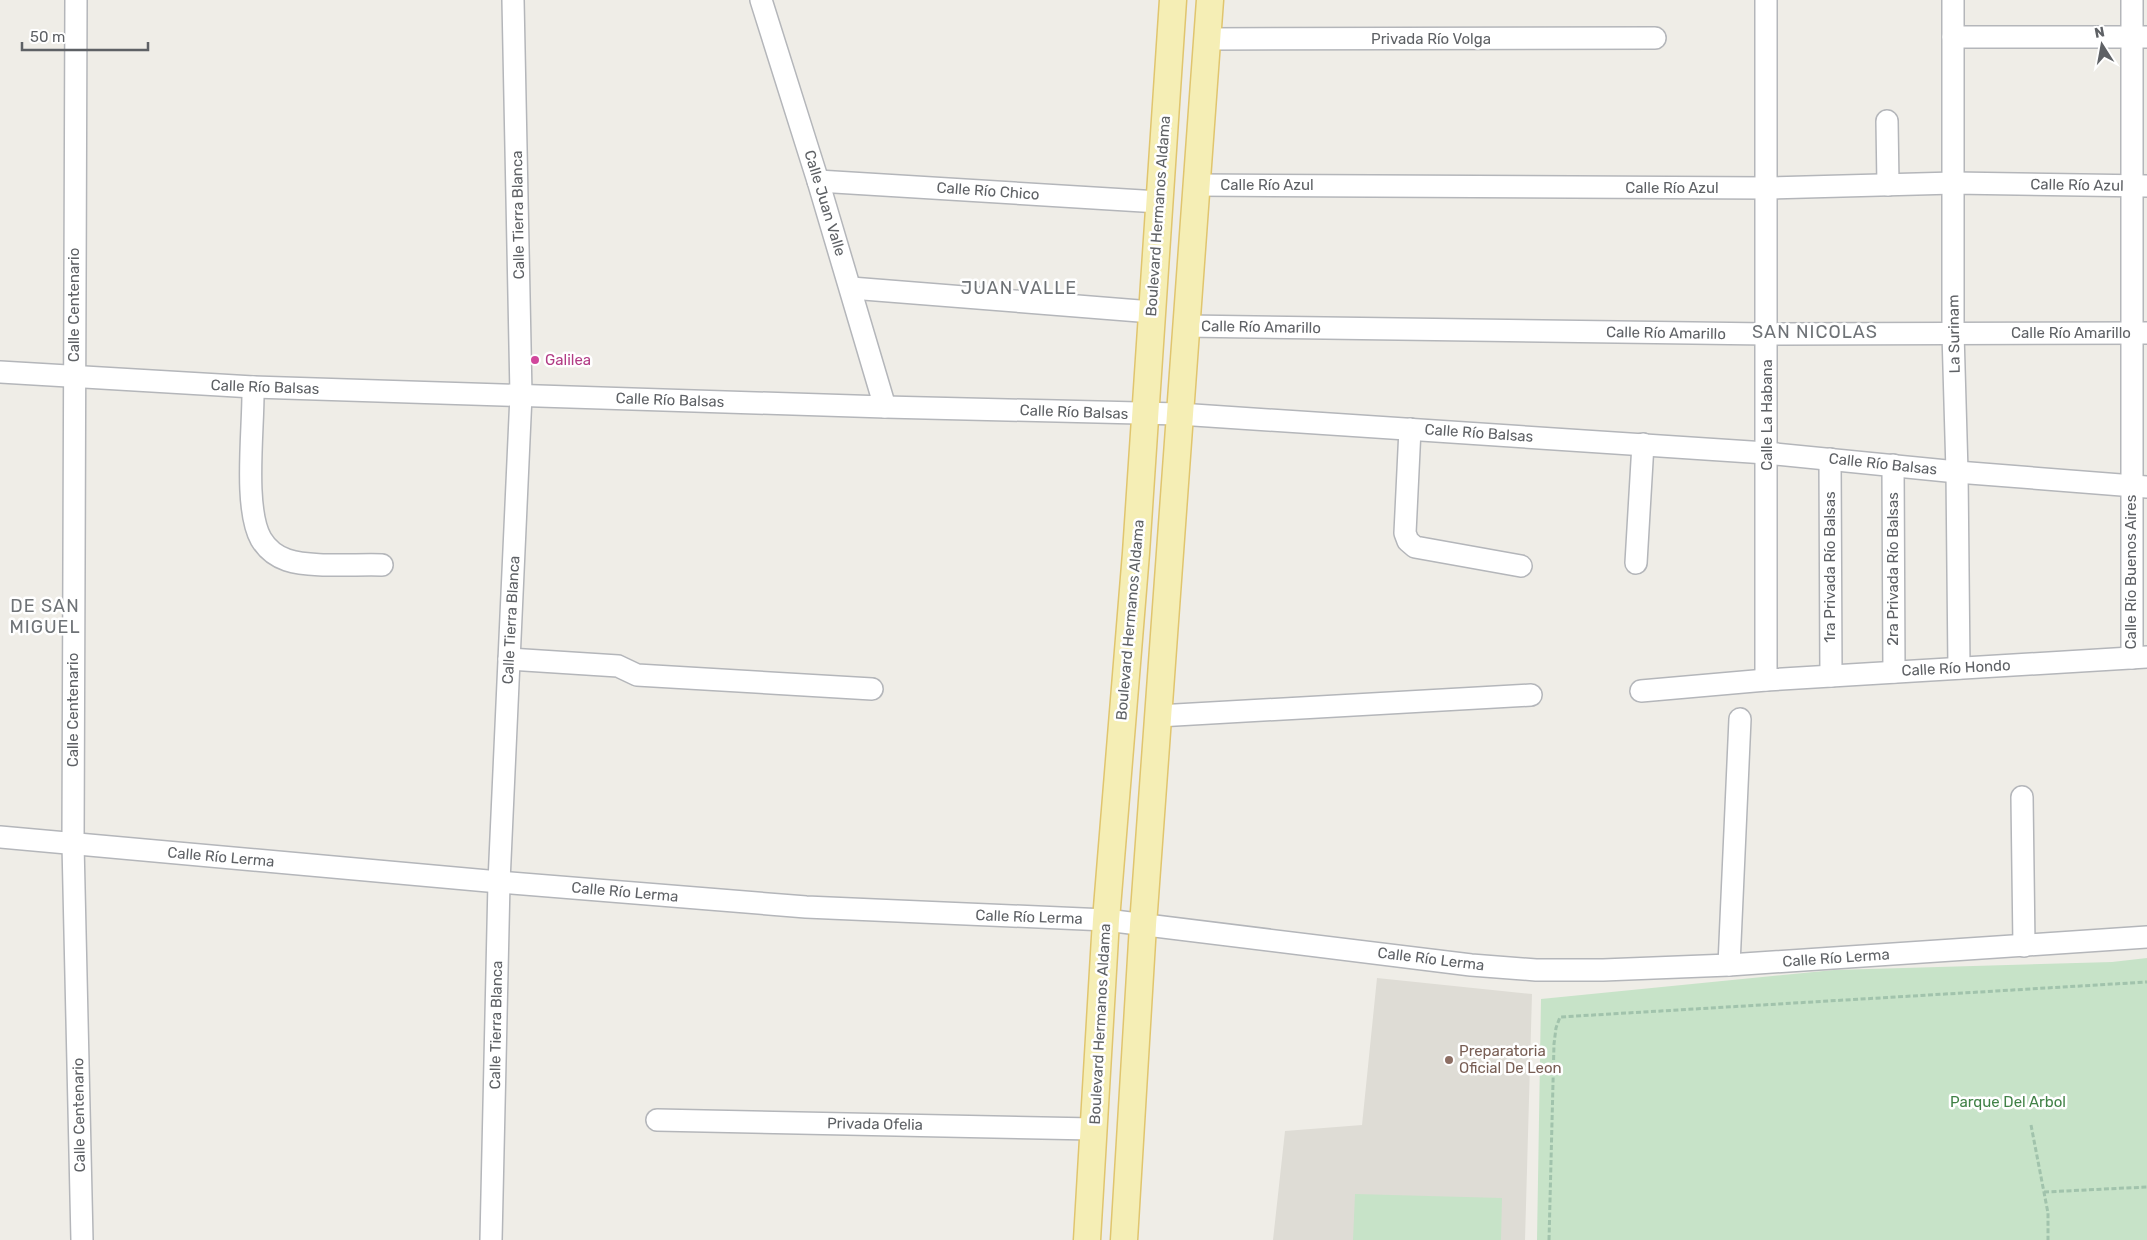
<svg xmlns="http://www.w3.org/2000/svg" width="2147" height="1240" font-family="Rubik,sans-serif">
<rect width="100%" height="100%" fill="#efede7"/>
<!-- education -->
<polygon fill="#dedcd5" points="1377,978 1532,994 1525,1240 1273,1240 1285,1131 1362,1125"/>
<!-- green -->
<g fill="#c7e3c8">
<polygon points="2147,958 2147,1240 1537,1240 1541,999 1834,970 2112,962"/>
<polygon points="1355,1194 1502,1198 1501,1240 1353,1240"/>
</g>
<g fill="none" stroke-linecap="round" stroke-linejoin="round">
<!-- minor casing -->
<g stroke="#b4b6ba" stroke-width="24">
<g id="minor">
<polyline points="76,0 73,844 82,1240"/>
<polyline points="761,0 818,181 885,407"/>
<polyline points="1953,0 1953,333 1957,472 1959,668"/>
<polyline points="2132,0 2132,658"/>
<polyline points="1953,37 2147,37"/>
<polyline points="1208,39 1655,38"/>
<polyline points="1887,121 1888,185"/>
<polyline points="818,181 1159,202"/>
<polyline points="1197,185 1767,188 1954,183 2147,186"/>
<polyline points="851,288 1152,312"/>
<polyline points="1186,326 1767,334 2147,333"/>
<polyline points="0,372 253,387 885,407 1179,414 1766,453 1957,472 2147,487"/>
<path d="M253 387C254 426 243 507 261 539 267 549 275 556 287 560 311 568 356 564 382 565"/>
<polyline points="1410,429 1405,533 1408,541 1415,547 1521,566"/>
<polyline points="1830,459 1831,676"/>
<polyline points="1893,465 1894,672"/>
<polyline points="1636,563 1643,444"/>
<polyline points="509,659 618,666 637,675 872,689"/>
<polyline points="1766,680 1766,0"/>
<polyline points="1641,691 1766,680 2147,657"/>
<polyline points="1158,716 1531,695"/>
<polyline points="2022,797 2024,946"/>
<polyline points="0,837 499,882 806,907 1106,920 1471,965 1536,970 1603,970 1729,965 2147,937"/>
<polyline points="1729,965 1740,719"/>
<polyline points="657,1120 1093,1129"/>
<polyline points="491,1240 499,882 521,395 513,0"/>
</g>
</g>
<!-- major casing -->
<g stroke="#e0c56e" stroke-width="29">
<g id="major">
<polyline points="1087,1240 1106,920 1136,553 1173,0"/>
<polyline points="1124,1240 1143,925 1210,0"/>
</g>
</g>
<!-- path -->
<g stroke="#a1c3ac" stroke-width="3" stroke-dasharray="5 2.5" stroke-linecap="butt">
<polyline points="2031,1125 2048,1213 2048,1240"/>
<polyline points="2044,1192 2147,1187"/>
<polyline points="1549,1240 1554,1044 1556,1028 1560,1017 2147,982"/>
</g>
<!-- minor -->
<use href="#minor" stroke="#fff" stroke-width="21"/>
<!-- major -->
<use href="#major" stroke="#f5eeb5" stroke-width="26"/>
</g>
<!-- markers -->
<circle fill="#d1479c" stroke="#fff" stroke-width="2" cx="535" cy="360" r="5"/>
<circle fill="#8d6e63" stroke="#fff" stroke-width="2" cx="1449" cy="1060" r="5"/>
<g text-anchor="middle" stroke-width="5" stroke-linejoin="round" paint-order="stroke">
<!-- street labels -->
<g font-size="15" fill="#5e6165" stroke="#fff">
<text x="1431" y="44">Privada Río Volga</text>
<text x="1267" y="190">Calle Río Azul</text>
<text transform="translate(2077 185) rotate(1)" y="5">Calle Río Azul</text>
<text x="1672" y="193">Calle Río Azul</text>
<text transform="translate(988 191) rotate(4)" y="5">Calle Río Chico</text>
<text transform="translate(825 203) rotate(73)" y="5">Calle Juan Valle</text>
<text transform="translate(518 215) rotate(-91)" y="5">Calle Tierra Blanca</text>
<text transform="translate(1158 216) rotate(-86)" y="5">Boulevard Hermanos Aldama</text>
<text transform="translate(74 305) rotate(-90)" y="5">Calle Centenario</text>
<text transform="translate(1261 327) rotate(1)" y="5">Calle Río Amarillo</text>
<text transform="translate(1666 333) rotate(1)" y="5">Calle Río Amarillo</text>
<text x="2071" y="338">Calle Río Amarillo</text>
<text transform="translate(1954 334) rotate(-91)" y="5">La Surinam</text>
<text transform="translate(265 387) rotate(2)" y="5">Calle Río Balsas</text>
<text transform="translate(670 400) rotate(2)" y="5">Calle Río Balsas</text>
<text transform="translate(1074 412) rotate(2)" y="5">Calle Río Balsas</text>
<text transform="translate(1767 415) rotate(-90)" y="5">Calle La Habana</text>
<text transform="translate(1479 433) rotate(4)" y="5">Calle Río Balsas</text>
<text transform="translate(1883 464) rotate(6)" y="5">Calle Río Balsas</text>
<text transform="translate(1830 567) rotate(-90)" y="5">1ra Privada Río Balsas</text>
<text transform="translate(1893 569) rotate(-90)" y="5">2ra Privada Río Balsas</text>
<text transform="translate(2131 572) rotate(-90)" y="5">Calle Río Buenos Aires</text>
<text transform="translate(511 620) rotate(-87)" y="5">Calle Tierra Blanca</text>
<text transform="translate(1130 620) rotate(-85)" y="5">Boulevard Hermanos Aldama</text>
<text transform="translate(1956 668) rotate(-3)" y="5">Calle Río Hondo</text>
<text transform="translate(73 710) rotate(-90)" y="5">Calle Centenario</text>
<text transform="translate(221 857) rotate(5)" y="5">Calle Río Lerma</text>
<text transform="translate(625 892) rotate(5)" y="5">Calle Río Lerma</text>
<text transform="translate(1029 917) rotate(2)" y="5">Calle Río Lerma</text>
<text transform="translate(1836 958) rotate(-4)" y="5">Calle Río Lerma</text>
<text transform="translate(1431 959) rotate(7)" y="5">Calle Río Lerma</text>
<text transform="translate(1100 1024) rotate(-87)" y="5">Boulevard Hermanos Aldama</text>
<text transform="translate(496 1025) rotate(-89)" y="5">Calle Tierra Blanca</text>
<text transform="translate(79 1115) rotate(-91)" y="5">Calle Centenario</text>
<text transform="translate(875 1124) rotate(1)" y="5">Privada Ofelia</text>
</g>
<!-- hotel labels -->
<g font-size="15" fill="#b23c85" stroke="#fff" text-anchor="start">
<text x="545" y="365">Galilea</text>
</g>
<!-- education labels -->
<g font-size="15" fill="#785e54" stroke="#fff" text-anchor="start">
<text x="1459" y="1056">Preparatoria<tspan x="1459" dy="17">Oficial De Leon</tspan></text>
</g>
<!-- park labels -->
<g font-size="15" fill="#418247" stroke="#fff">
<text x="2008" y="1107">Parque Del Arbol</text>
</g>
<!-- quarter labels -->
<g font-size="18" letter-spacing="1" fill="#6f7377" stroke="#fff">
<text x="1019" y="294">JUAN VALLE</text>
<text x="1815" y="338">SAN NICOLAS</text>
<text x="45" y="612">DE SAN<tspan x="45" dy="21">MIGUEL</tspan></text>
</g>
</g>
<!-- north arrow -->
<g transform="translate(2102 45) rotate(349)" stroke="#ffffff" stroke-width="4" paint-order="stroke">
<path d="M0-4L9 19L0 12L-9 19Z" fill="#5e6165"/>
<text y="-8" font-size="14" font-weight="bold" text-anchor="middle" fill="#5e6165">N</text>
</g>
<!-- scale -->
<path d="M22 42v8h126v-8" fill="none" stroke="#5e6165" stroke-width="2.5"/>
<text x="30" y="42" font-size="15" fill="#5e6165" stroke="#ffffff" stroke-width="4" paint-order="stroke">50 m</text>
</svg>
